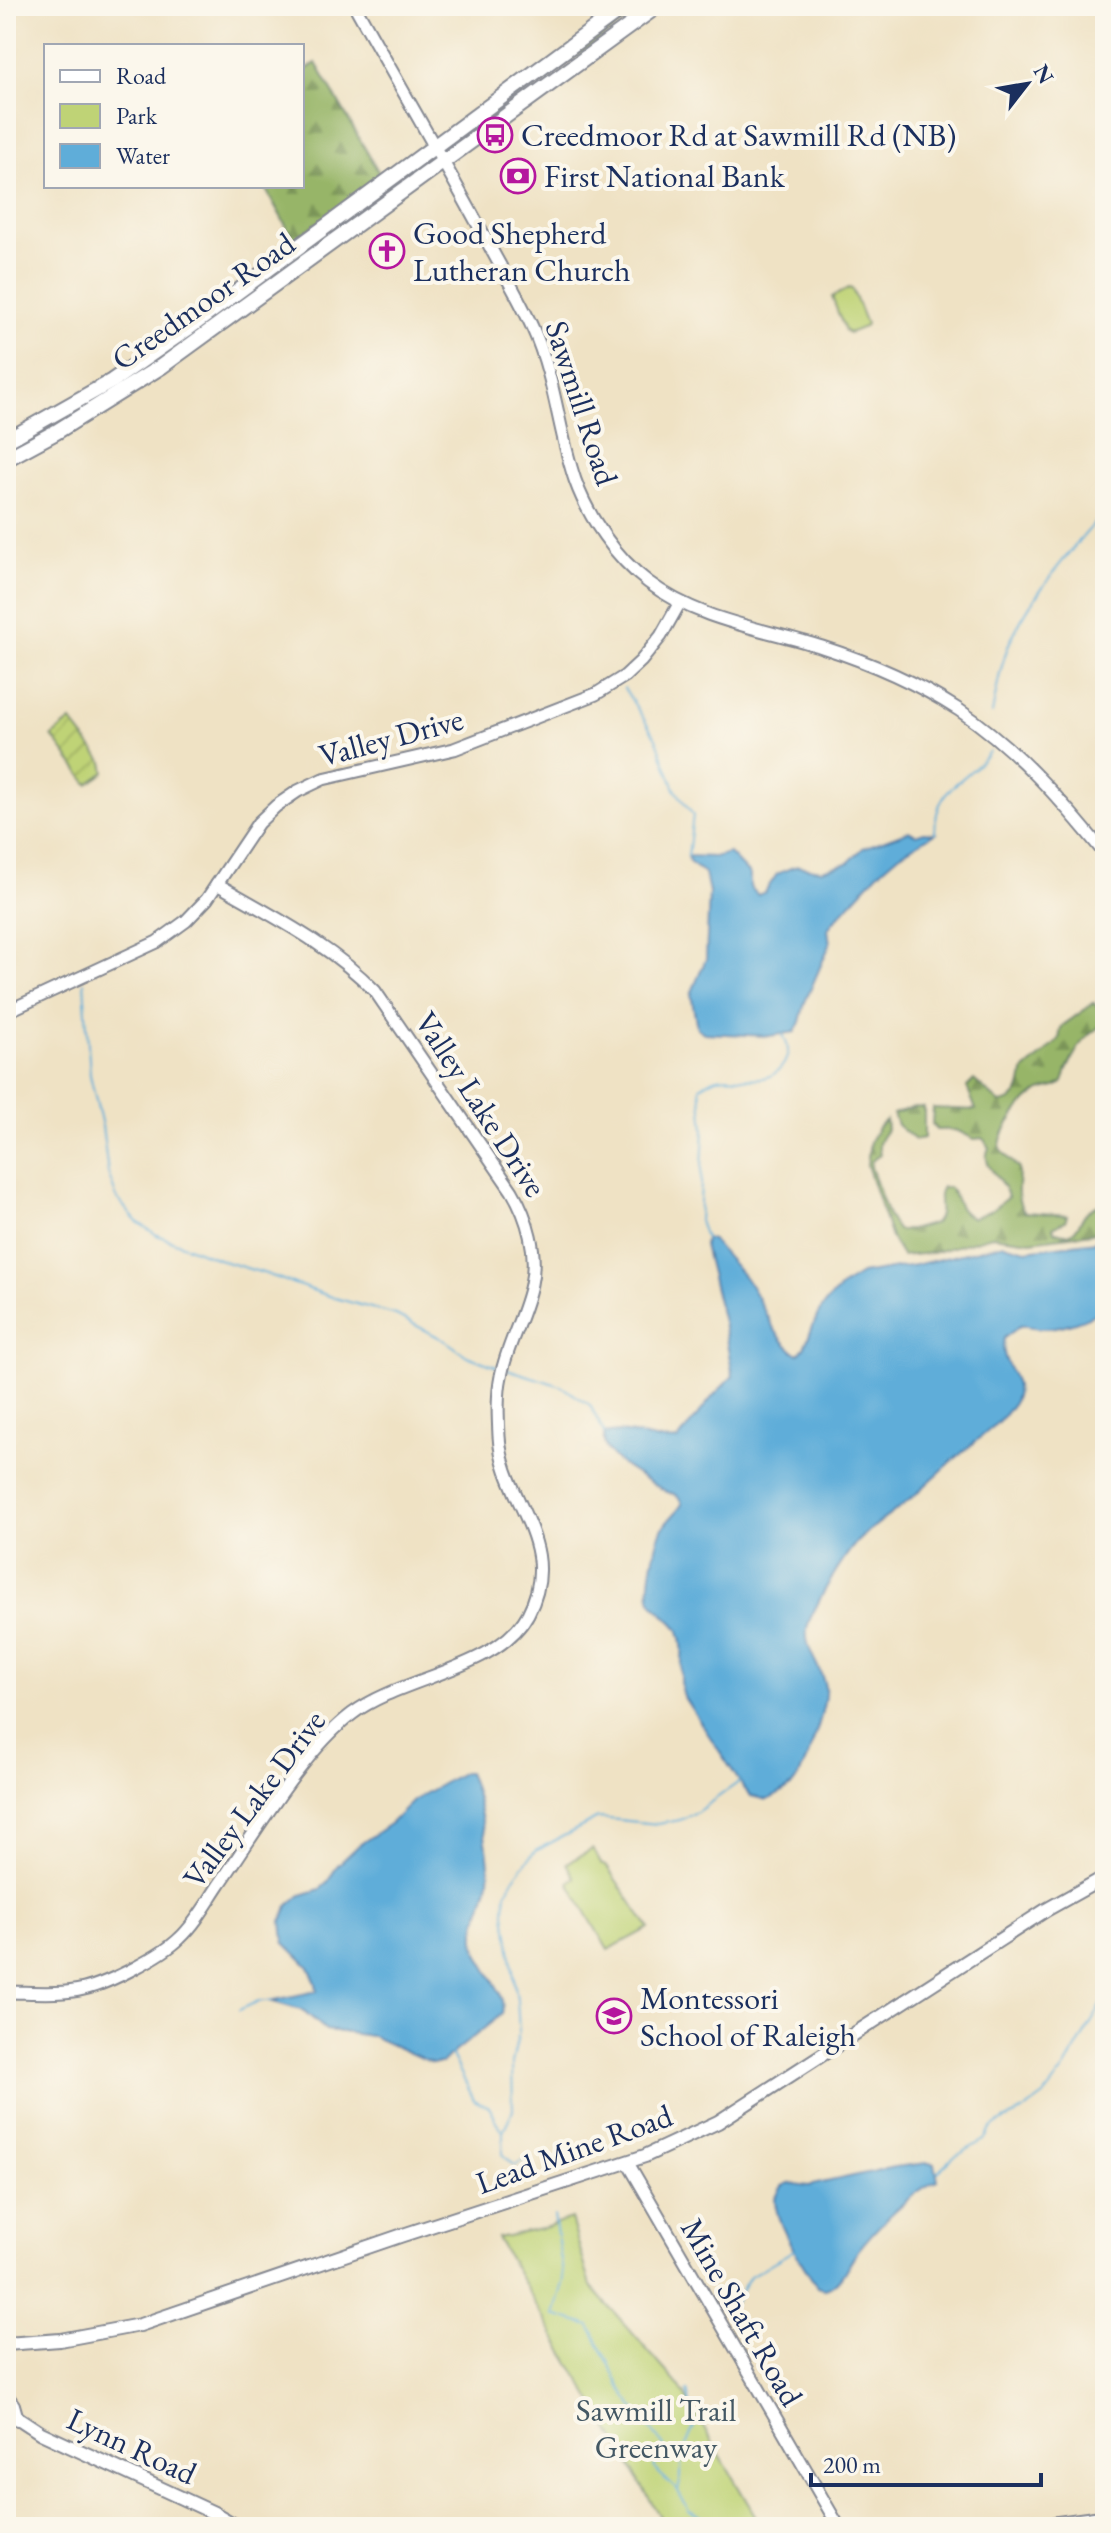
<svg xmlns="http://www.w3.org/2000/svg" width="1111" height="2533" font-family="'EB Garamond',serif">
<defs>
<pattern id="grass-tufts" width="24" height="20" patternUnits="userSpaceOnUse" patternTransform="scale(2)"><rect width="24" height="20" fill="#bfd376"/><path d="M3 7l-1-3M5 7V3M7 7l1-3M15 17l-1-3M17 17v-4M19 17l1-3" fill="none" stroke="#a4b568"/></pattern>
<pattern id="forest-firs" width="22" height="20" patternUnits="userSpaceOnUse" patternTransform="scale(2)"><rect width="22" height="20" fill="#97b567"/><path d="M5 1l3.5 6h-7zM16 11l3.5 6h-7z" fill="#7a9458"/></pattern>
<pattern id="garden-furrows" width="10" height="10" patternUnits="userSpaceOnUse" patternTransform="scale(2)"><rect width="10" height="10" fill="#bfd376"/><path d="M-1 1l2-2M0 10L10 0M9 11l2-2" fill="none" stroke="#a4b568"/></pattern>
</defs>
<rect width="100%" height="100%" fill="#fbf7ec"/>
<filter id="ink" filterUnits="userSpaceOnUse"><feTurbulence type="fractalNoise" baseFrequency=".0125" numOctaves="2"/><feDisplacementMap in="SourceGraphic" scale="16" xChannelSelector="R" yChannelSelector="G"/><feConvolveMatrix kernelMatrix="1 2 1 2 8 2 1 2 1" color-interpolation-filters="sRGB"/></filter>
<filter id="wash" filterUnits="userSpaceOnUse"><feTurbulence type="fractalNoise" baseFrequency=".006" numOctaves="4" result="noise"/><feDisplacementMap in="SourceGraphic" scale="32" xChannelSelector="R" yChannelSelector="G"/><feGaussianBlur stdDeviation="1.8" result="paint"/><feColorMatrix in="noise" values="0 0 0 0 0 0 0 0 0 0 0 0 0 0 0 0 0 1.4 0 .05"/><feComposite in="paint" operator="in"/></filter>
<g filter="url(#wash)">
<rect width="100%" height="100%" fill="#efe2c4"/>
<!-- grass -->
<g fill="url(#grass-tufts)" stroke="#6d816a" stroke-width="2">
<polygon points="634,6 645,6 483,125 481,123 539,81 564,57"/>
<polygon points="396,183 339,226 306,258 102,400 6,453 6,447"/>
</g>
<!-- forest -->
<g fill="url(#forest-firs)" stroke="#597262" stroke-width="2">
<polygon points="316,63 379,173 365,189 294,240 264,186 302,186 302,73"/>
<path d="M1094 1003 1105 1018V1023C1080 1040 1080 1043 1067 1070 1066 1073 1064 1080 1063 1082 1057 1089 1047 1088 1040 1091 1024 1099 1002 1128 1000 1145L1002 1151 1019 1169C1019 1184 1014 1199 1025 1212L1067 1215 1065 1221 1053 1227 1054 1231C1076 1241 1077 1224 1086 1213 1090 1208 1100 1205 1105 1202V1227L1092 1233 1031 1241 992 1236 932 1253 902 1256 891 1238 867 1165 870 1141 879 1126 886 1120 887 1130C880 1140 877 1142 880 1154L871 1162V1167L888 1216 897 1230H910L935 1223C945 1211 934 1197 942 1187H948C960 1199 954 1208 972 1218L992 1210 1008 1197C1004 1177 979 1167 989 1148L983 1138 974 1139C956 1130 959 1129 937 1130L932 1124 933 1108 976 1110 967 1087 974 1080 1000 1103C1019 1101 1021 1088 1023 1072 1029 1066 1057 1044 1059 1039 1060 1035 1060 1030 1062 1026Z"/>
<polygon points="915,1107 924,1108 924,1138 915,1140 897,1125 893,1114"/>
</g>
<!-- park -->
<g fill="#bfd376" stroke="#6d816a" stroke-width="2">
<polygon points="849,288 852,289 866,324 864,327 849,333 845,331 832,297"/>
<polygon points="593,1849 601,1864 607,1867 649,1928 608,1950 569,1883 575,1878 567,1863"/>
<polygon points="571,2219 591,2286 679,2386 762,2527 666,2527 497,2238 541,2229"/>
</g>
<!-- garden -->
<polygon fill="url(#garden-furrows)" stroke="#6d816a" stroke-width="2" points="71,721 103,762 105,772 88,784 52,736"/>
<!-- water -->
<g fill="#5fadd9" stroke="#3d6e9c" stroke-width="2">
<polygon points="909,831 916,835 924,832 935,833 899,855 877,874 833,922 828,929 830,944 805,1002 800,1022 795,1032 769,1036 704,1033 697,1028 691,994 706,959 709,892 705,874 689,862 688,856 714,857 729,853 750,875 750,887 758,895 765,892 777,874 791,868 798,866 821,870 848,863 863,848"/>
<path d="M705 1238 712 1240C724 1255 739 1269 750 1285 765 1308 773 1338 798 1354L804 1348 818 1314 827 1301 845 1284 861 1274 915 1265 1004 1244 1026 1250 1105 1240V1308C1088 1319 1060 1329 1040 1328 1033 1328 1027 1325 1020 1326L1004 1338C999 1362 1020 1377 1016 1396 1011 1416 973 1443 957 1457 943 1469 930 1481 916 1494 897 1512 873 1524 855 1544 841 1561 829 1582 819 1601 815 1610 808 1620 807 1629 804 1650 822 1667 825 1687 827 1706 806 1770 793 1784 786 1791 776 1796 767 1800L751 1796 743 1787 685 1699C675 1677 688 1654 679 1631 675 1620 658 1614 651 1600 646 1589 656 1539 663 1528 668 1519 677 1513 682 1504 679 1495 676 1494 667 1492 650 1481 595 1457 605 1434 630 1427 653 1444 678 1440L714 1395 733 1376 723 1322 704 1245Z"/>
<path d="M463 1772H468C478 1796 491 1854 489 1880 487 1901 473 1919 475 1940 477 1966 508 1988 502 2014L441 2063H432L372 2036 326 2030 304 2011 270 2001 317 1991 316 1983 309 1967 284 1942 282 1921 288 1906 301 1895 320 1889 327 1883 337 1866 359 1845 391 1823 414 1800Z"/>
<path d="M928 2163 935 2164 938 2181C915 2187 871 2233 857 2252 848 2263 843 2280 830 2287 824 2290 823 2289 817 2287 803 2264 775 2226 775 2198L782 2186 789 2183 808 2186 894 2167Z"/>
</g>
<g fill="none" stroke-linecap="round" stroke-linejoin="round">
<!-- stream -->
<g stroke="#5fadd9" stroke-width="2">
<polyline points="624,688 656,738 675,789 693,815 688,856"/>
<path d="M992 714C997 688 1001 661 1012 637 1034 593 1067 555 1099 518L1105 506"/>
<path d="M935 833C935 784 963 786 989 752"/>
<polyline points="84,982 90,1075 102,1126 108,1173 117,1198 136,1221 157,1235 226,1262 263,1273 335,1298 396,1315 446,1341 467,1356 497,1367"/>
<path d="M705 1238 699 1221 704 1130 700 1087C705 1084 711 1079 717 1078 740 1074 768 1088 783 1065 790 1054 789 1046 783 1035"/>
<polyline points="507,1369 561,1386 590,1405 605,1434"/>
<polyline points="239,2010 259,2001 272,2001"/>
<polyline points="450,2051 474,2100 489,2107 502,2130"/>
<polyline points="938,2172 953,2158 984,2140 992,2128 1004,2120 1022,2112 1044,2096 1065,2068 1105,1999"/>
<polyline points="536,2177 530,2163 522,2160 515,2166 503,2154 503,2131 513,2110 512,2063 519,2031 517,2000 505,1913 506,1893 516,1875 535,1851 598,1818 658,1824 680,1820 697,1812 739,1782"/>
<polyline points="554,2216 564,2280 554,2315 590,2326 626,2397 664,2446 654,2468 678,2491"/>
<polyline points="729,2312 750,2276 794,2250"/>
<polyline points="687,2391 695,2424 681,2458 681,2477 678,2491 689,2511 703,2516 708,2527"/>
</g>
</g>
</g>
<g filter="url(#ink)">
<g fill="none" stroke-linecap="round" stroke-linejoin="round">
<!-- tertiary casing -->
<g stroke="#858891" stroke-width="15">
<g id="tertiary">
<path d="M355 6C399 85 445 163 488 243 503 272 520 299 533 329 555 377 558 430 575 480 588 517 616 558 648 582 699 621 762 628 822 647 869 662 917 683 959 710 1016 748 1062 801 1105 854"/>
<polyline points="6,1012 157,942 186,921 207,899 258,823 276,806 298,791 323,779 454,749 596,694 625,676 641,661 661,636 679,604"/>
<path d="M6 1992C31 1992 60 1995 84 1989 109 1983 162 1956 180 1938 196 1923 207 1903 219 1885 255 1833 303 1751 352 1714 402 1676 498 1670 528 1614 565 1544 502 1500 499 1436 498 1416 497 1395 501 1376 507 1344 525 1315 531 1284 538 1253 528 1218 512 1191L375 991C331 945 272 916 217 884"/>
<polyline points="628,2163 839,2527"/>
<polyline points="1039,2527 1054,2523 1105,2516"/>
</g>
</g>
<!-- secondary casing -->
<g stroke="#858891" stroke-width="16">
<g id="secondary">
<polyline points="6,2344 60,2340 140,2325 400,2236 645,2156 718,2122 1046,1910 1105,1877"/>
<polyline points="6,2395 13,2405 17,2419"/>
<polyline points="6,2410 41,2433 214,2513 238,2527"/>
</g>
</g>
<!-- primary casing -->
<g stroke="#858891" stroke-width="18">
<g id="primary">
<polyline points="6,441 112,381 187,329 625,6"/>
<polyline points="6,459 56,432 162,366 657,6"/>
</g>
</g>
<!-- tertiary -->
<use href="#tertiary" stroke="#fff" stroke-width="11"/>
<!-- secondary -->
<use href="#secondary" stroke="#fff" stroke-width="12"/>
<!-- primary -->
<use href="#primary" stroke="#fff" stroke-width="14"/>
</g>
</g>
<!-- icons -->
<defs>
<g id="bus-ring" transform="scale(1.8)"><circle r="9.5" fill="#fbf7ec" stroke="#b5179e" stroke-width="1.5"/><path d="M-5-6H5V4H4V6H2V4H-2V6H-4V4H-5ZM-3.5-4V0h7V-4ZM-3.5 1.2v1.5H-2V1.2ZM2 1.2v1.5H3.5V1.2Z" fill="#b5179e"/></g>
<g id="bank-ring" transform="scale(1.8)"><circle r="9.5" fill="#fbf7ec" stroke="#b5179e" stroke-width="1.5"/><path d="M-6-4H6V4H-6ZM0-2.3a2.3 2.3 0 1 0 0 4.6a2.3 2.3 0 1 0 0-4.6Z" fill="#b5179e"/></g>
<g id="church-ring" transform="scale(1.8)"><circle r="9.5" fill="#fbf7ec" stroke="#b5179e" stroke-width="1.5"/><path d="M-1.2-6h2.4v3.5h3.3v2.4h-3.3V6h-2.4V-.1h-3.3v-2.4h3.3Z" fill="#b5179e"/></g>
<g id="school-ring" transform="scale(1.8)"><circle r="9.5" fill="#fbf7ec" stroke="#b5179e" stroke-width="1.5"/><path d="M0-5L7-2L0 1L-7-2ZM-4 1L0 2.5L4 1V4Q0 6-4 4Z" fill="#b5179e"/></g>
</defs>
<g fill-rule="evenodd">
<use href="#bus-ring" x="495" y="135"/>
<use href="#bank-ring" x="518" y="176"/>
<use href="#church-ring" x="387" y="251"/>
<use href="#school-ring" x="614" y="2016"/>
</g>
<g text-anchor="middle" stroke-width="8" stroke-linejoin="round" paint-order="stroke">
<!-- poi labels -->
<g font-size="32" fill="#1b2f5e" stroke="#fbf7ec" text-anchor="start">
<text x="521" y="146">Creedmoor Rd at Sawmill Rd (NB)</text>
<text x="544" y="187">First National Bank</text>
<text x="413" y="244">Good Shepherd<tspan x="413" dy="37">Lutheran Church</tspan></text>
<text x="640" y="2009">Montessori<tspan x="640" dy="37">School of Raleigh</tspan></text>
</g>
<!-- street labels -->
<g font-size="32" fill="#1b2f5e" stroke="#fbf7ec">
<text transform="translate(203 301) rotate(-35)" y="11">Creedmoor Road</text>
<text transform="translate(582 403) rotate(72)" y="11">Sawmill Road</text>
<text transform="translate(391 737) rotate(-15)" y="11">Valley Drive</text>
<text transform="translate(481 1104) rotate(57)" y="11">Valley Lake Drive</text>
<text transform="translate(254 1799) rotate(-53)" y="11">Valley Lake Drive</text>
<text transform="translate(574 2149) rotate(-20)" y="11">Lead Mine Road</text>
<text transform="translate(742 2312) rotate(60)" y="11">Mine Shaft Road</text>
<text transform="translate(132 2446) rotate(25)" y="11">Lynn Road</text>
</g>
<!-- park labels -->
<g font-size="32" fill="#445864" stroke="#fbf7ec">
<text x="656" y="2421">Sawmill Trail<tspan x="656" dy="37">Greenway</tspan></text>
</g>
</g>
<!-- margin -->
<rect width="1111" height="2533" fill="none" stroke="#fbf7ec" stroke-width="32"/>
<!-- legend -->
<rect x="44" y="44" width="260" height="144" fill="#fbf7ec" stroke="#a1a7b3" stroke-width="2"/>
<rect x="60" y="70" width="40" height="12" fill="#ffffff" stroke="#a1a7b3" stroke-width="2"/>
<text x="116" y="84" font-size="24" fill="#1b2f5e">Road</text>
<rect x="60" y="104" width="40" height="24" fill="#bfd376" stroke="#a1a7b3" stroke-width="2"/>
<text x="116" y="124" font-size="24" fill="#1b2f5e">Park</text>
<rect x="60" y="144" width="40" height="24" fill="#5fadd9" stroke="#a1a7b3" stroke-width="2"/>
<text x="116" y="164" font-size="24" fill="#1b2f5e">Water</text>
<!-- north arrow -->
<g transform="translate(1027 84) rotate(59)" stroke="#fbf7ec" stroke-width="6" paint-order="stroke">
<path d="M0-6L14 30L0 20L-14 30Z" fill="#1b2f5e"/>
<text y="-12" font-size="22" font-weight="bold" text-anchor="middle" fill="#1b2f5e">N</text>
</g>
<!-- scale -->
<path d="M811 2473v12h230v-12" fill="none" stroke="#1b2f5e" stroke-width="4"/>
<text x="823" y="2473" font-size="24" fill="#1b2f5e" stroke="#fbf7ec" stroke-width="6" paint-order="stroke">200 m</text>
</svg>
